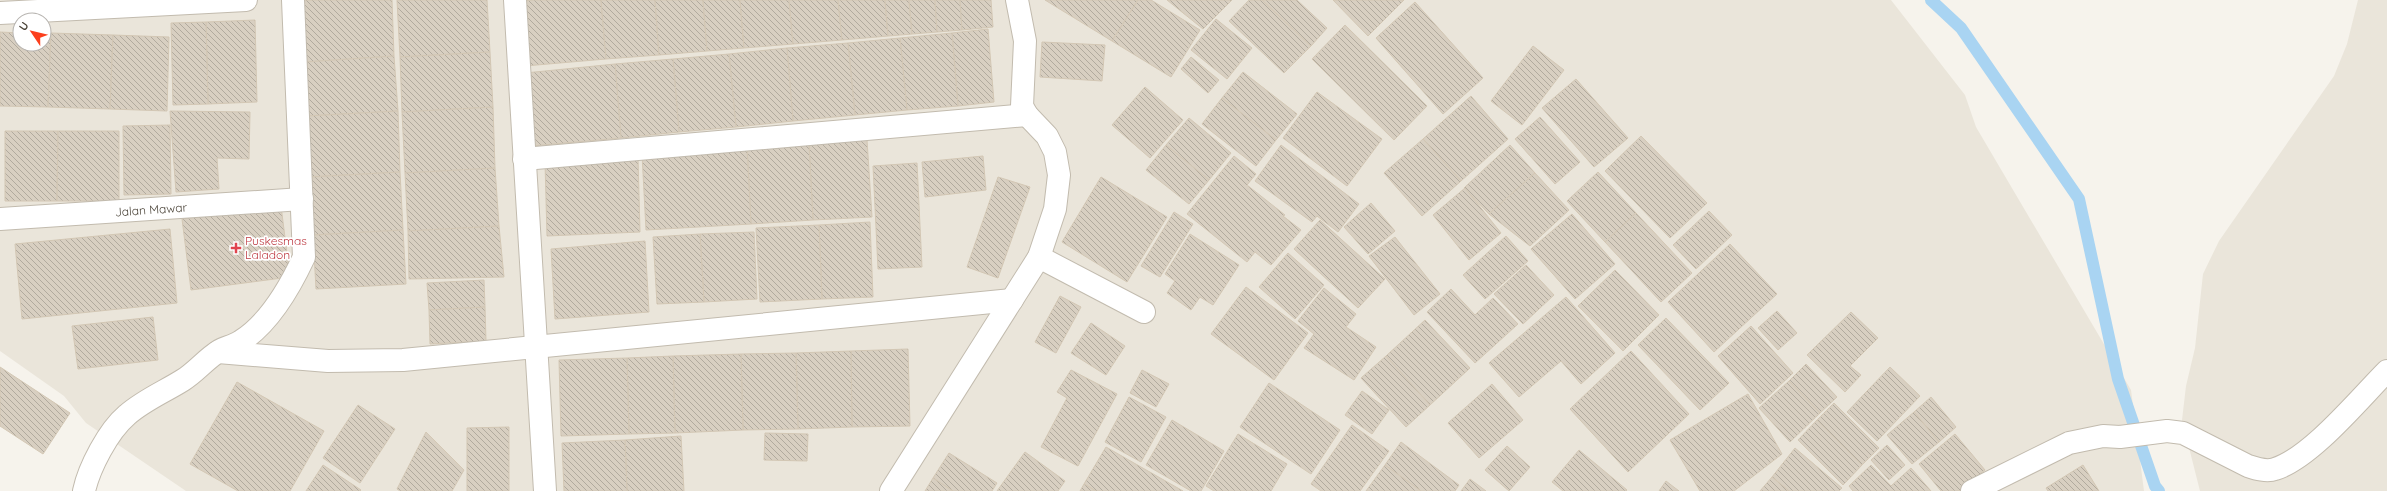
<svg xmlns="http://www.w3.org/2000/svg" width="2387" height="491" font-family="Quicksand,sans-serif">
<defs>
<pattern id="building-back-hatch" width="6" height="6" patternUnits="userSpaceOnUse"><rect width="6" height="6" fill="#d8cfc1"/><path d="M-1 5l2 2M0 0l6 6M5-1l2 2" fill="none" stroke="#b1aa9e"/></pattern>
</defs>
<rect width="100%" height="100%" fill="#f6f3ec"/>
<!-- residential -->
<g fill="#eae5da" fill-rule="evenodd">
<path d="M0 0H1891L1965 95 1976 127 2131 390 2144 491H186L86 423 64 396 0 351ZM20 20H44V44H20Z"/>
<polygon points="2358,0 2387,0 2387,491 2200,491 2182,420 2186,386 2195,348 2203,274 2219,241 2334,76 2347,44"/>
</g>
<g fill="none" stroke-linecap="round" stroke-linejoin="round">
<!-- stream -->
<polyline stroke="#a9d4f2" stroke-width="12" points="1931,0 1961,28 2079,199 2118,379 2155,486 2159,491"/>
</g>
<!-- building -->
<g fill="url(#building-back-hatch)" stroke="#d3c7b4">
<polygon points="301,0 392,0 394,56 305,62"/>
<polygon points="397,0 487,0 490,52 400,57"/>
<polygon points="535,0 601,0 606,59 525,66 520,1"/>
<polygon points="601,0 655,0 659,55 606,59"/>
<polygon points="655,0 703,0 707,51 659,55"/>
<polygon points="703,0 740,0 744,48 707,51"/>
<polygon points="740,0 789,0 793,44 744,48"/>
<polygon points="789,0 838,0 842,40 793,44"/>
<polygon points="838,0 885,0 888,36 842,40"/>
<polygon points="885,0 909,0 912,34 888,36"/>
<polygon points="909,0 935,0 937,32 912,34"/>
<polygon points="935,0 960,0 962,30 937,32"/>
<polygon points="960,0 991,0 993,27 962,30"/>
<polygon points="1045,0 1138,0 1112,41"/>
<polygon points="1138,0 1151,0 1200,30 1171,77 1112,41"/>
<polygon points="1167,0 1232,0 1203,29"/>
<polygon points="1249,0 1262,0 1311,46 1284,73 1229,21"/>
<polygon points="1262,0 1297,0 1327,28 1311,46"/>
<polygon points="1333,0 1404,0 1368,36"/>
<polygon points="1415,2 1483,78 1443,114 1376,38"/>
<polygon points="1216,19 1252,48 1227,79 1191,50"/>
<polygon points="255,20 257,102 208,104 206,22"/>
<polygon points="206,22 208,104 173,105 171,23"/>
<polygon points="1345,25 1427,106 1394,140 1312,59"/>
<polygon points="988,29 994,102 958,106 952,33"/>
<polygon points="0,32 20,33 20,44 44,44 44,33 51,33 48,107 0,106"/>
<polygon points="51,33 113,35 110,109 48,107"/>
<polygon points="952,33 958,106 907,110 900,38"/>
<polygon points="113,35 169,37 167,111 110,109"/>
<polygon points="900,38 907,110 855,115 848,43"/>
<polygon points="1042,42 1105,45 1102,81 1040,77"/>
<polygon points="848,43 855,115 793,121 787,48"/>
<polygon points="1533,46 1564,70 1522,125 1491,101"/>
<polygon points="787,48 793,121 736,127 729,54"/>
<polygon points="490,52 493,107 402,112 400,57"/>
<polygon points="729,54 736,127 679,132 673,59"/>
<polygon points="394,56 398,111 307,116 305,62"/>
<polygon points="1191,57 1219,80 1208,93 1181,69"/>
<polygon points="673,59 679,132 621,138 615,64"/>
<polygon points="615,64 621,138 532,146 525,73"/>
<polygon points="1243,72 1297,114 1276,140 1222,98"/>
<polygon points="1576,79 1628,138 1594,167 1542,108"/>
<polygon points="1145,87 1183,120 1150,158 1112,125"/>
<polygon points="1317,92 1382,139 1347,186 1283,138"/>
<polygon points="1471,96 1508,139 1461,181 1423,139"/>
<polygon points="1222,98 1276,140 1256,166 1202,124"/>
<polygon points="493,107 495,168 405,173 402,112"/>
<polygon points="170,111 250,112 249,159 217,158 219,189 176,192"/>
<polygon points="398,111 400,172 310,177 307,116"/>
<polygon points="1540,117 1580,162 1555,184 1515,139"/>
<polygon points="1189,118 1231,153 1209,180 1166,145"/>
<polygon points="170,125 171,194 124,195 123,126"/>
<polygon points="5,131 58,131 57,201 5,201"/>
<polygon points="58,131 119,131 119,201 57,201"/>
<polygon points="1641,136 1707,203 1670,238 1605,171"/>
<polygon points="1423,139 1461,181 1422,216 1384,173"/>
<polygon points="867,140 872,217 813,220 809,144"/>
<polygon points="809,144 813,220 751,224 747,147"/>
<polygon points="1166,145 1209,180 1189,204 1146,170"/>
<polygon points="1281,145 1359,204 1338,232 1317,216 1312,222 1255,181"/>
<polygon points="1510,145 1535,173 1489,214 1464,188"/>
<polygon points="747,147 751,224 646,230 642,154"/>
<polygon points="983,156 986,190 925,197 922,162"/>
<polygon points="1234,156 1256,174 1247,185 1285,215 1283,216 1301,230 1271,265 1255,252 1247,262 1187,214"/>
<polygon points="638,158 640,232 547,236 545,162"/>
<polygon points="917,163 922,267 878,269 873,166"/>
<polygon points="495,168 499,226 408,231 405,173"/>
<polygon points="400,172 403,230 313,235 310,177"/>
<polygon points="1598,172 1636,213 1605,242 1567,201"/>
<polygon points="1535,173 1569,210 1530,246 1489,214"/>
<polygon points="998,177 1030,187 998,278 967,267"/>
<polygon points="1101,177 1167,217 1127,282 1062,242"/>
<polygon points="1465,188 1501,233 1469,260 1433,215"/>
<polygon points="1371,203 1395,231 1368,254 1344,227"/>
<polygon points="281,206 290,277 191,290 182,219"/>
<polygon points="1709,211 1732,235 1696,269 1673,245"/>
<polygon points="1174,212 1193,224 1160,277 1141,266"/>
<polygon points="1636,213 1692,273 1661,302 1605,242"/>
<polygon points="1572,214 1615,264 1575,299 1531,249"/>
<polygon points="1320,220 1385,279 1358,308 1294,249"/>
<polygon points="870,222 873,297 822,299 819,225"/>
<polygon points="819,225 822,299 760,302 756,228"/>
<polygon points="499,226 504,277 409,279 408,231"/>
<polygon points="170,229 177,303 22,319 15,244"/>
<polygon points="403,230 406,284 316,289 313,235"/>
<polygon points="754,232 757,299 704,302 700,234"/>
<polygon points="700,234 704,302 657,304 653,237"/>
<polygon points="1190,234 1239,265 1213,305 1200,297 1191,310 1167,293 1175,281 1165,274"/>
<polygon points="1506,236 1528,261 1485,299 1463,275"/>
<polygon points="1395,237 1440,294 1414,315 1369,256"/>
<polygon points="645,241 649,312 555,319 551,249"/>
<polygon points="1730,244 1777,294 1714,352 1668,302"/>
<polygon points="1288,253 1324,285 1295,319 1259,287"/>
<polygon points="1526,265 1554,295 1523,324 1494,294"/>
<polygon points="1615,270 1659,315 1623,351 1578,306"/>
<polygon points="484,280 485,307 429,310 427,283"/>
<polygon points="1246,287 1308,333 1274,380 1211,334"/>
<polygon points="1324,288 1356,314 1346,327 1376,347 1354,380 1304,348 1314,334 1298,321"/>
<polygon points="1451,289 1475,315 1493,298 1518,324 1475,363 1427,312"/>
<polygon points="1060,296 1081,307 1056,353 1035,342"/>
<polygon points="1566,297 1615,353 1581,384 1561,361 1519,397 1489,363"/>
<polygon points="485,307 486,341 430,344 429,310"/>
<polygon points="1777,311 1797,333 1778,350 1758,328"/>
<polygon points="1851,312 1878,338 1850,366 1861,375 1845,392 1807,355"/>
<polygon points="153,317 158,360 78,369 72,326"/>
<polygon points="1666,318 1729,383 1700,410 1638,345"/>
<polygon points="1425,320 1470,368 1430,405 1386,356"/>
<polygon points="1091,323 1125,346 1106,375 1071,353"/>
<polygon points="1751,326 1793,373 1760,404 1718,356"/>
<polygon points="908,349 910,426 852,427 851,351"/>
<polygon points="851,351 852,427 798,429 796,353"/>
<polygon points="1631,351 1689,414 1628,472 1570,409"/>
<polygon points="796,353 798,429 743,430 741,354"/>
<polygon points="741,354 743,430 675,433 673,356"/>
<polygon points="673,356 675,433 629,434 627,358"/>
<polygon points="1386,356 1430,405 1406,427 1361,378"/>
<polygon points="627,358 629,434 561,436 559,360"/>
<polygon points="1806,364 1837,397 1820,413 1789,381"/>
<polygon points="0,367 70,413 43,454 0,426"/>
<polygon points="1890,367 1920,396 1877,441 1847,412"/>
<polygon points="1071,370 1117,394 1078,466 1041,447 1067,398 1057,392"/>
<polygon points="1142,370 1169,384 1156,407 1130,393"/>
<polygon points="1789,381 1820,413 1790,442 1759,408"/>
<polygon points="237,382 324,431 290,491 238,491 190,464"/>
<polygon points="1269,383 1340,430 1311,474 1240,427"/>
<polygon points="1492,384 1523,420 1479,458 1448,423"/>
<polygon points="1362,391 1389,410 1372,434 1345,415"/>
<polygon points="1748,394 1782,454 1734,491 1700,491 1670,440"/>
<polygon points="1129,397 1166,417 1141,462 1105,442"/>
<polygon points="1931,397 1956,427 1939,442 1914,412"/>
<polygon points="1834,403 1879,448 1862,465 1817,420"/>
<polygon points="358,405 395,429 360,483 323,458"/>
<polygon points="1914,412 1939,442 1912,464 1887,435"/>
<polygon points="1172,420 1224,451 1201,491 1191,491 1146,465"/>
<polygon points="1817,420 1862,465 1843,485 1798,440"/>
<polygon points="1352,425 1389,451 1360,491 1321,491 1311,484"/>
<polygon points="509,427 509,491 467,491 467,428"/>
<polygon points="426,432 464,470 452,491 400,491 397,489"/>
<polygon points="765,433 808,434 807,461 764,460"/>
<polygon points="1238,434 1287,464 1271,491 1214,491 1206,486"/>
<polygon points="1955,434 1985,470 1959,491 1941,491 1919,464"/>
<polygon points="681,436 684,491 627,491 625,440"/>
<polygon points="625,440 627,491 564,491 562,443"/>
<polygon points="1401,442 1459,485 1455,491 1421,491 1385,465"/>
<polygon points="1887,445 1905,465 1889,480 1871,460"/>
<polygon points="1507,446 1530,467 1509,491 1485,470"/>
<polygon points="1106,447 1183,491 1096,491 1084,484"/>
<polygon points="1795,448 1842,488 1839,491 1789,491 1772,477"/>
<polygon points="1579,450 1627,490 1626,491 1563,491 1552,482"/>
<polygon points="1025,452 1065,481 1058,491 997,491"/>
<polygon points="949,453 997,483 992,491 953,491 933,478"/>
<polygon points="323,465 361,490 360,491 306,491"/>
<polygon points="1385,465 1421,491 1366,491"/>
<polygon points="1871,465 1891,486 1911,468 1931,491 1853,491 1849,486"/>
<polygon points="2083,465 2099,491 2048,491 2046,488"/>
<polygon points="1772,477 1789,491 1760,491"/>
<polygon points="933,478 953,491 925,491"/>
<polygon points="1470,479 1486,491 1461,491"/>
<polygon points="1666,481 1679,491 1659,491"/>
<polygon points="1084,484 1096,491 1080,491"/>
</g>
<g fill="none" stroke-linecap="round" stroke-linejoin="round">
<!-- minor casing -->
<g stroke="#c2bbae" stroke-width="24">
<g id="minor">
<polyline points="515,0 545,491"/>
<polyline points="0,13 246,0"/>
<polyline points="524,159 1027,115"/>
<polyline points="0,219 302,199"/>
<polyline points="1039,257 1144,312"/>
<polyline points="218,352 328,361 403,360 1012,300"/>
<path d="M84 491C89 468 108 431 127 415 144 400 164 392 183 380 196 372 206 359 219 351 226 347 234 346 241 341 270 323 290 287 304 257L293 0"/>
<polyline points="891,491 1039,257 1055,209 1059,175 1055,152 1047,136 1027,115 1022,106 1025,41 1017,0"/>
<path d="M1972 491 2069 443 2103 436 2120 437 2167 431 2183 433 2248 466C2257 469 2267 472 2275 469 2311 458 2360 398 2387 371"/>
</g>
</g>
<!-- minor -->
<use href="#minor" stroke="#fff" stroke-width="22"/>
</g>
<!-- markers -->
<path fill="#e0444e" stroke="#fff" stroke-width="1.5" d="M234 242h4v4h4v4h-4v4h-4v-4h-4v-4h4z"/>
<g text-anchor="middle" stroke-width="3.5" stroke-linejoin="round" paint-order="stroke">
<!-- street labels -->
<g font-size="12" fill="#4b4439" stroke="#fff">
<text transform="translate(151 210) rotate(-4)" y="4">Jalan Mawar</text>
</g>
<!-- health labels -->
<g font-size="12" fill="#be3a42" stroke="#fff" text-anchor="start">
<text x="245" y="245">Puskesmas<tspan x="245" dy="14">Laladon</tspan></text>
</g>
</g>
<!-- north arrow -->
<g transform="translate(32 32) rotate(305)"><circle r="19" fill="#ffffff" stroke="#b7b4b0"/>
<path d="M0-3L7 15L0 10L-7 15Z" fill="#fc3f1d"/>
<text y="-6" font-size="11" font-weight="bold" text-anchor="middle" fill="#4b4439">U</text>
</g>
</svg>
